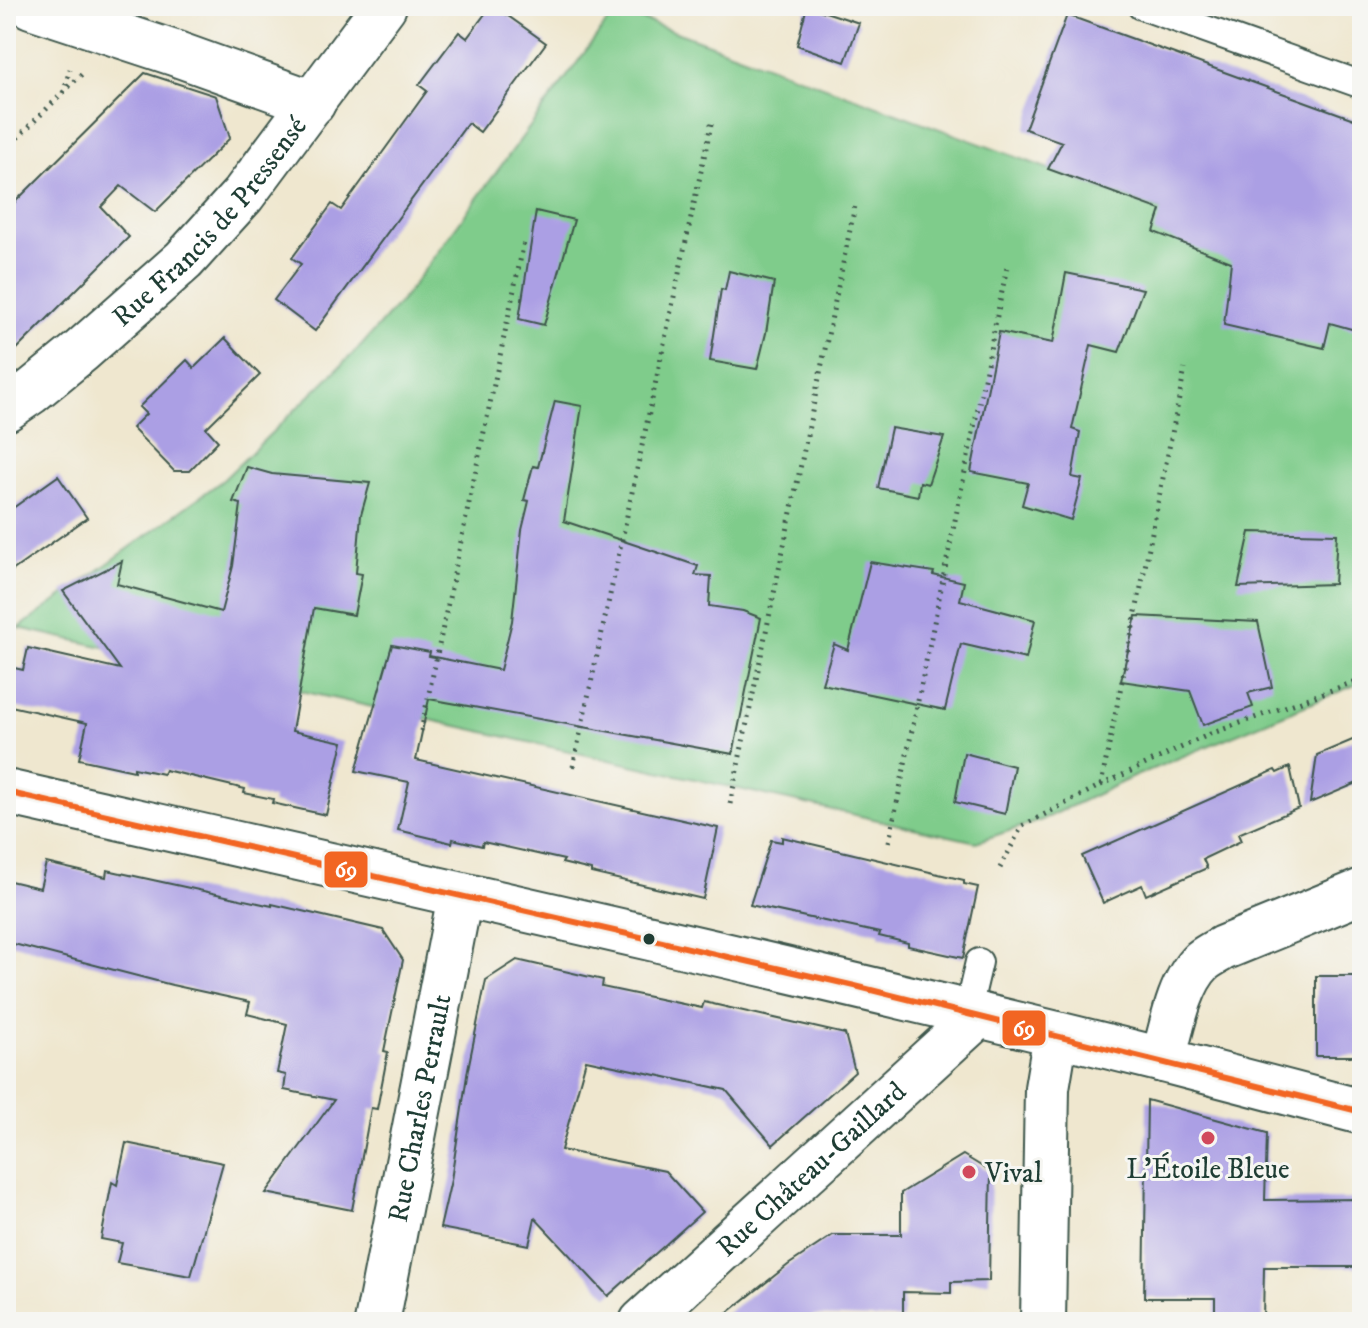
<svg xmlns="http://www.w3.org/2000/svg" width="1368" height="1328" font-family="'IM FELL DW Pica',serif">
<rect width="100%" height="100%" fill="#f6f6f2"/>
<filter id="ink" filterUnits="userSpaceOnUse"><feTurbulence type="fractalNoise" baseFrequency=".0125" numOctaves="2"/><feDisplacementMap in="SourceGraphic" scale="16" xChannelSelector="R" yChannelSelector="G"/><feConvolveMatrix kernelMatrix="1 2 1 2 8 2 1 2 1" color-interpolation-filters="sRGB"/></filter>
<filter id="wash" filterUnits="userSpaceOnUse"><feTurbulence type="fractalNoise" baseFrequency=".006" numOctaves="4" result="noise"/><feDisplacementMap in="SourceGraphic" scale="32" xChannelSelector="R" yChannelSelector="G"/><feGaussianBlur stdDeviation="1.8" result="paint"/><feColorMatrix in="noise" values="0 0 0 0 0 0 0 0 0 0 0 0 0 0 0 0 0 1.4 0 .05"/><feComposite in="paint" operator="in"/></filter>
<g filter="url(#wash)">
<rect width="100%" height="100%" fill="#efe7cf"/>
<!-- green -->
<polygon fill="#7fcc8b" stroke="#4f8460" stroke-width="2" points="616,10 1362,284 1362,682 1133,777 1042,820 976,842 19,628 223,480 362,345 405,296"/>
<g id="blocks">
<!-- building -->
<g fill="#ab9fe4">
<polygon points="491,6 494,6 546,43 480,132 468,123 315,331 274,300 301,264 292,258 332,204 341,210 427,91 419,85 459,32 467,38"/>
<polygon points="807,6 859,23 845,62 797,45"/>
<polygon points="1067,15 1362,122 1362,288 1355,330 1330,323 1324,348 1224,325 1231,262 1154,232 1161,210 1048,169 1062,142 1025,129"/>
<polygon points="145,73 216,96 230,138 155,212 121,186 101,207 129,237 6,360 6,211"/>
<polygon points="536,211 574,220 544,325 519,319"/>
<polygon points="729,271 774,282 766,333 757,369 710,361 721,289 725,290"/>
<polygon points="1066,273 1143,289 1119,352 1091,345 1072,429 1080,432 1072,477 1082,479 1071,520 1022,505 1028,483 971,472 999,332 1053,343"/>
<polygon points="225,338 260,375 206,428 218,441 189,471 174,471 132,428 146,414 139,407 187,360 194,368"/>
<polygon points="555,401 582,406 564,521 698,566 695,575 711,576 709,606 743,611 761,618 733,754 429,699 416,760 718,828 703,899 591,873 591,870 562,863 564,860 483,842 482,846 453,839 452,843 398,830 409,782 356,771 392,645 430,652 429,656 500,670 512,621 522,530 529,501 524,500 533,466 538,467"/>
<polygon points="891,428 944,437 928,484 920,482 918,496 878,488"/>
<polygon points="247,467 272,474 370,483 361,515 356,573 362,574 354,615 314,608 292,731 343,742 326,815 272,803 273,799 244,793 245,789 165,770 163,774 134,768 134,771 79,759 87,723 6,705 6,666 23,670 28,648 120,669 63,591 122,561 117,584 221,612 233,566 241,504 233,502"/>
<polygon points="58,476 87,518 6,575 6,513"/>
<polygon points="1250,532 1337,534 1334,584 1238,587"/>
<polygon points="870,562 934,572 933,575 964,582 960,600 1035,620 1026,659 961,644 945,710 822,684 834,644 848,650"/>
<polygon points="1136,616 1258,622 1272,687 1248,693 1253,707 1203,725 1190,691 1121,681"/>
<polygon points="1362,736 1362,781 1310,803 1317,755"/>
<polygon points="964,753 1014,766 1005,814 955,802"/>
<polygon points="1290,767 1299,808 1238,834 1241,841 1203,859 1207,868 1146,895 1142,885 1103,903 1082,856 1275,770 1277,773"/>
<polygon points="782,837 964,880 964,884 978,887 963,958 908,946 908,943 879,936 880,933 750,905 771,840 782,842"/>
<polygon points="46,863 106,877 107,870 272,906 272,904 383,930 403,960 384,1051 388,1052 377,1109 371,1108 352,1210 266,1193 334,1100 284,1090 286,1075 277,1073 287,1024 247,1014 250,1002 172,985 6,942 6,880 40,888"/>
<polygon points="517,960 603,980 602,987 702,1008 704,1002 845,1034 855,1072 773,1145 726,1090 586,1060 561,1150 665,1171 702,1212 608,1296 535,1218 529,1245 440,1228 451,1180 468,1069 486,980"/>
<rect x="1316" y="976" width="46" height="80"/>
<polygon points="1147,1100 1267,1133 1265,1200 1362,1199 1362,1267 1264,1267 1263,1320 1215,1321 1215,1298 1144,1298"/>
<polygon points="126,1143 223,1163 191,1276 117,1263 122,1243 101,1239 112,1182 117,1185"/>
<polygon points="963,1155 991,1172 989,1281 951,1282 951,1293 903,1292 903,1319 812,1316 812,1322 716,1322 788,1265 833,1235 901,1235 901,1193"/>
</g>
</g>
</g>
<g filter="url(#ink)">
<use href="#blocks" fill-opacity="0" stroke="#3e564b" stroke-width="2"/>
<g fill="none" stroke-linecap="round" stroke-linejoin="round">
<!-- service casing -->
<g stroke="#3e564b" stroke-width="30">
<g id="service">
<polyline points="1141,6 1362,85"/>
<polyline points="967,1013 979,962"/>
</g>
</g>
<!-- minor casing -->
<g stroke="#3e564b" stroke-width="48">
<g id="minor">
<polyline points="31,6 174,53 313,103"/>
<polyline points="1163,1060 1362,1112"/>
<path id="s1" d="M377 1322 460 896"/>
<polyline points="1043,1322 1047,1088 1056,1034"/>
</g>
</g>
<!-- tertiary casing -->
<g stroke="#3e564b" stroke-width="48">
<g id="tertiary">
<path id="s2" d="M6 409 31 392 80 352 184 260 243 195 384 6"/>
<path d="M6 792C392 879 779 965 1163 1060 1171 1030 1179 983 1202 961 1208 956 1216 952 1223 948L1362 891"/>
<path id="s3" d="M642 1322 979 1015"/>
</g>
</g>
<!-- path -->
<g stroke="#3e564b" stroke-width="5" stroke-dasharray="2 6" stroke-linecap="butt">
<polyline points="63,93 70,69"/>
<polyline points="6,149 85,71"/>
<polyline points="421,731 524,242"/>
<polyline points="573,767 712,120"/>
<polyline points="1101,785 1185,369"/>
<polyline points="730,804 856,201"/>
<polyline points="889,842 1007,267"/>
<polyline points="1000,868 1022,826 1101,785 1210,734 1362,679"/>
</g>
<!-- service -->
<use href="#service" stroke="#fff" stroke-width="26"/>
<!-- minor -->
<use href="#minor" stroke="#fff" stroke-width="44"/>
<!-- tertiary -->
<use href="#tertiary" stroke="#fff" stroke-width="44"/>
<!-- bus-1 casing -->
<g stroke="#f6f6f2" stroke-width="12">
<polyline id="bus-1" points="6,792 855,986 1362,1112"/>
</g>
<!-- bus-1 -->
<use href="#bus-1" stroke="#f26522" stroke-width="6"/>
</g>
</g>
<!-- markers -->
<circle fill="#1f3d34" stroke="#f6f6f2" stroke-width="3" cx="649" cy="939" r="7"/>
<g fill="#d1495b" stroke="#f6f6f2" stroke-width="3">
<circle cx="1208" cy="1138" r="8"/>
<circle cx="969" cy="1172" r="8"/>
</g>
<g text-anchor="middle" stroke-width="6" stroke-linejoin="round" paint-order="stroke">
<!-- street labels -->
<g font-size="28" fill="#1f3d34" stroke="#f6f6f2">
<text dy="10" stroke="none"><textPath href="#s2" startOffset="278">Rue Francis de Pressensé</textPath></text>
<text dy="10" stroke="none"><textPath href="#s1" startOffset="218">Rue Charles Perrault</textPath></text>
<text dy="10" stroke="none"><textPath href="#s3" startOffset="228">Rue Château-Gaillard</textPath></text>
</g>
<!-- poi labels -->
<g font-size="28" fill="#1f3d34" stroke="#f6f6f2">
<text x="1208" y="1178">L'Étoile Bleue</text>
<text x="985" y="1182" text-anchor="start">Vival</text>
</g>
</g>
<g stroke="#f6f6f2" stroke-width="3">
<rect x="323" y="850" width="46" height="39" rx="8" fill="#f26522"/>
<rect x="1001" y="1009" width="46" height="38" rx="8" fill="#f26522"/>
</g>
<g font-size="22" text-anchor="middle" font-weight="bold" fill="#fff">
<text x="346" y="877">69</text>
<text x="1024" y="1036">69</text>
</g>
<!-- margin -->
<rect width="1368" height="1328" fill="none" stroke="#f6f6f2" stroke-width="32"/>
</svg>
